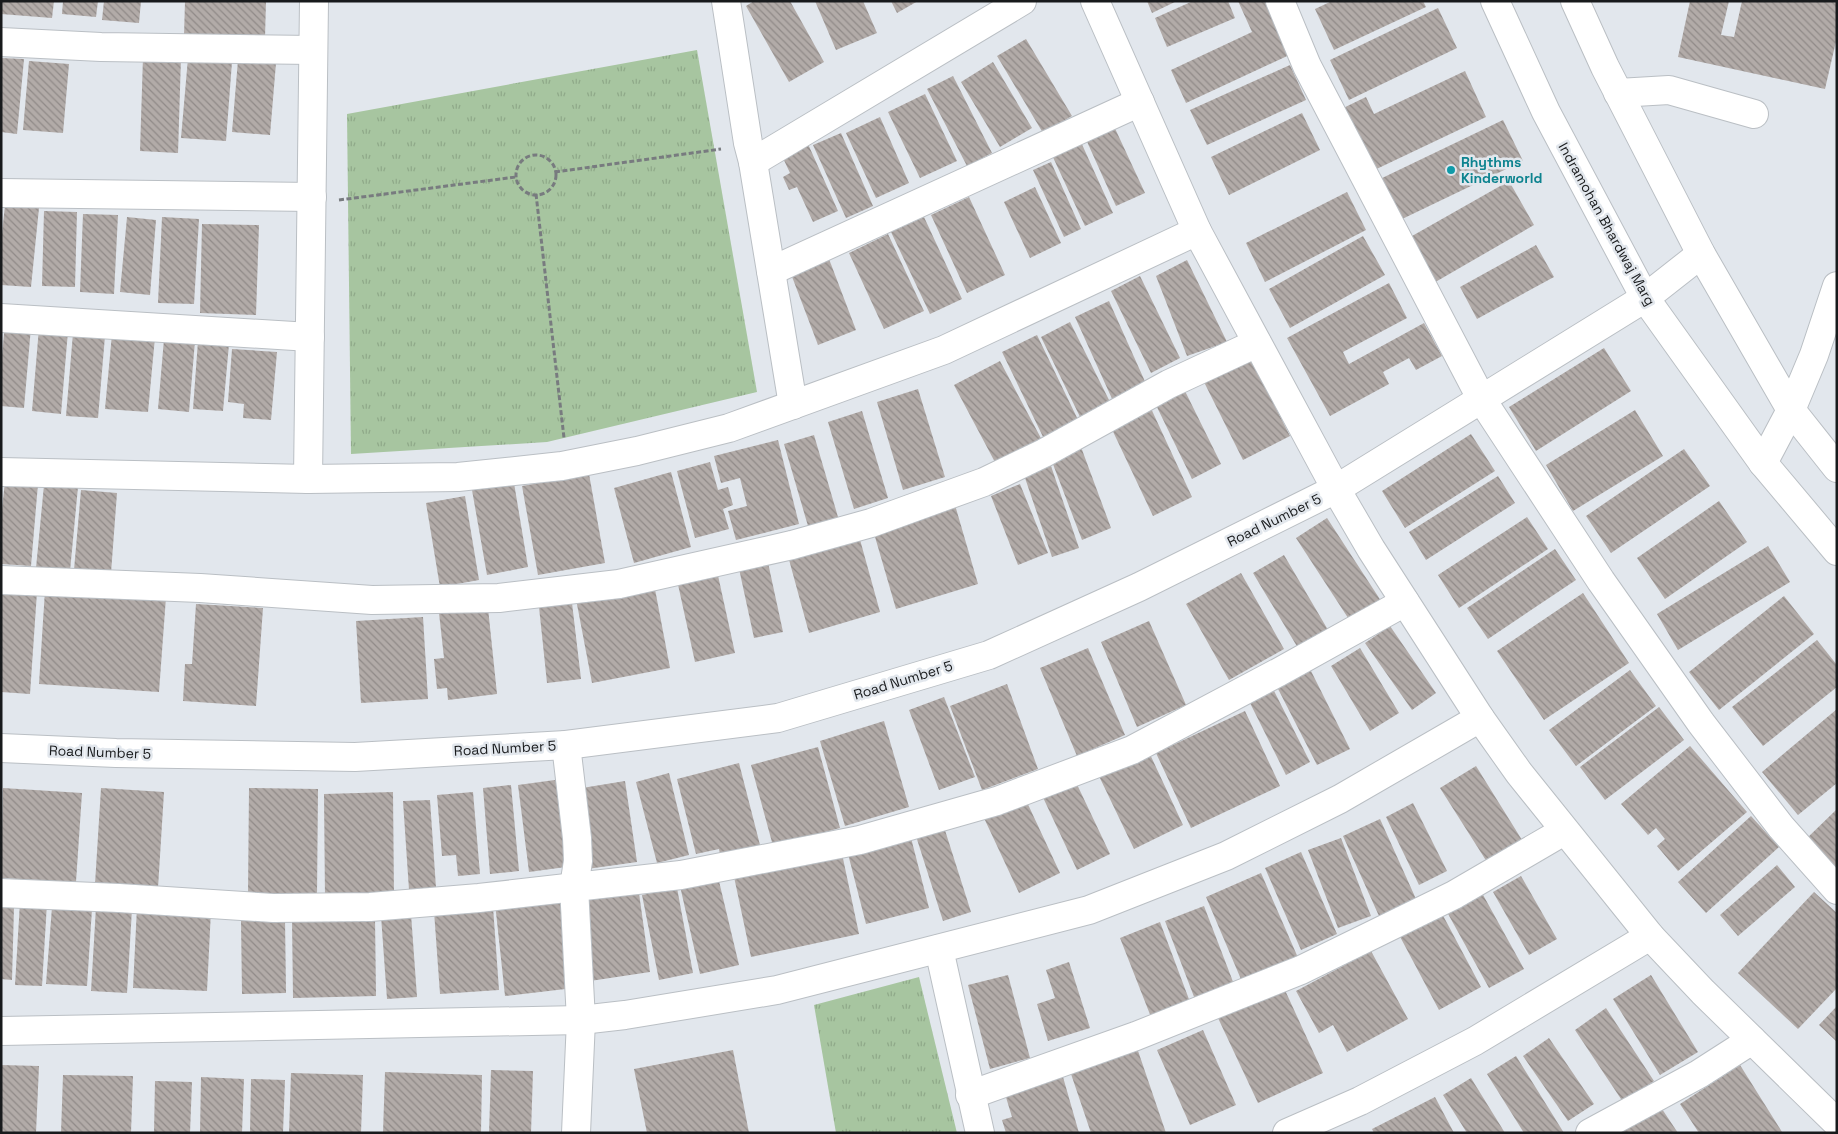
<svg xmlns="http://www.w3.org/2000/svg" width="1838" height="1134" font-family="'Space Grotesk',sans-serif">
<defs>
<pattern id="park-tufts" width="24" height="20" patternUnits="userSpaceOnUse" patternTransform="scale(1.25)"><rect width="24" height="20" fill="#a7c5a0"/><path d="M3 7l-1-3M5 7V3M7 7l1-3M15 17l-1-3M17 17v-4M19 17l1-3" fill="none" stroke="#8fa989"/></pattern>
<pattern id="building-back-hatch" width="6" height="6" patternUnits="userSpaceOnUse" patternTransform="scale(1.25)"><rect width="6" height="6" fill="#b2aba8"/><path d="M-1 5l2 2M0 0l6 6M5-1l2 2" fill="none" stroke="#908a88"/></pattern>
</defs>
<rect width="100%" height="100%" fill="#e2e7ed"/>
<!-- park -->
<g fill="url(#park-tufts)">
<polygon points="697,50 757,392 547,442 351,454 347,114"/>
<polygon points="919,977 957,1133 836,1133 814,1005"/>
</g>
<!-- building -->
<g fill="url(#building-back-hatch)">
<polygon points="1,1 54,1 52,18 1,14"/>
<polygon points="63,1 98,1 96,17 62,14"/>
<polygon points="104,1 141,1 139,23 102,20"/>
<polygon points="185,1 266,1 265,38 184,36"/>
<polygon points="754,1 790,1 824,62 789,82 746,6"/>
<polygon points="815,1 863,1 877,33 836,50"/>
<polygon points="891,1 918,1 897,13"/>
<polygon points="1147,1 1177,1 1152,13"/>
<polygon points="1193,1 1228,1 1235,18 1167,47 1155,18"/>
<polygon points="1238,1 1275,1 1298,51 1186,103 1171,70 1252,32"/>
<polygon points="1332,1 1423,1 1426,7 1334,50 1315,9"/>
<polygon points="1690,1 1729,1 1721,35 1734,37 1742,1 1837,1 1837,37 1825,89 1678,57"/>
<polygon points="1438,8 1457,48 1349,100 1330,60"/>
<polygon points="1026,39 1072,116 1043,133 997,56"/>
<polygon points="143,57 181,58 178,153 140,151"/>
<polygon points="1,58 24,59 17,134 1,132"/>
<polygon points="188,58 232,62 226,141 181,138"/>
<polygon points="238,60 276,63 270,135 232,132"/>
<polygon points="29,61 69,64 63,133 23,130"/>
<polygon points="993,62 1032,128 1000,147 961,82"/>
<polygon points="1290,65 1306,100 1207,145 1190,110"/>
<polygon points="1465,71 1486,117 1366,174 1337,111 1366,97 1374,114"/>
<polygon points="953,76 992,153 967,166 927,89"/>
<polygon points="925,94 957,161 920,178 888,112"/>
<polygon points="1302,113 1320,150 1229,195 1211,157"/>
<polygon points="880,117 909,183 876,198 846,133"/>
<polygon points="1503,120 1523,161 1398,221 1378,180"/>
<polygon points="1112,122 1145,193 1116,206 1084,135"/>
<polygon points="841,133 873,206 846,218 813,145"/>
<polygon points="1080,140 1113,213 1085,226 1051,153"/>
<polygon points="808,144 838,211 813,222 797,187 789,190 783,177 790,173 782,156"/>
<polygon points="1051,162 1081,229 1064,237 1033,170"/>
<polygon points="1509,181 1534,225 1432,284 1405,240"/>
<polygon points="1035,187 1061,243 1030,258 1004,202"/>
<polygon points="1347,192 1366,230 1265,282 1246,243"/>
<polygon points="969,197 1005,275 967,293 931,215"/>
<polygon points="5,205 39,208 31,287 1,285 1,244"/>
<polygon points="44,211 77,212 75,287 42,286"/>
<polygon points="83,214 118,215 114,294 80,292"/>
<polygon points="127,217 156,220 150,295 120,292"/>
<polygon points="162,217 199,219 194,304 158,303"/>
<polygon points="924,217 962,299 930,314 891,232"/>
<polygon points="202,224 259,225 256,315 200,313"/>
<polygon points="888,234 924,311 884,329 849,253"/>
<polygon points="1363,236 1385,275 1290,328 1269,289"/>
<polygon points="1536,245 1554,277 1477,319 1460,287"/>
<polygon points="829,259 856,330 818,345 791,274"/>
<polygon points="1187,260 1227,342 1187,356 1156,276"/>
<polygon points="1140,276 1180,358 1151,373 1111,291"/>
<polygon points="1389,283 1407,318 1343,352 1349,364 1424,323 1442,356 1416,370 1409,358 1383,372 1389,384 1330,416 1287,338"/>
<polygon points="1109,301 1147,386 1113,401 1075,317"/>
<polygon points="1070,322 1113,408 1083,423 1041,337"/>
<polygon points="5,324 31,327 24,408 1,406 1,366"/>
<polygon points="39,328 68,331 61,414 32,411"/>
<polygon points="73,333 105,336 98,418 66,416"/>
<polygon points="112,334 155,337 148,412 105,409"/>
<polygon points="1037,335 1081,426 1046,443 1002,352"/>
<polygon points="164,339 195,341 189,412 158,409"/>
<polygon points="198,341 229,344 223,411 193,409"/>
<polygon points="1604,348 1631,391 1536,451 1509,407"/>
<polygon points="232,349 277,352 271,420 243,418 244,404 228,402"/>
<polygon points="1250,356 1290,436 1243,460 1203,380"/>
<polygon points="1000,361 1043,442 997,466 954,385"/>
<polygon points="1183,387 1221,464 1192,479 1154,401"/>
<polygon points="918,389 945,477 903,490 877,402"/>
<polygon points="1148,402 1192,497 1153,516 1108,421"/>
<polygon points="1635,410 1663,456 1573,511 1546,465"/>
<polygon points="862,411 888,498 854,509 828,422"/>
<polygon points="1471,434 1495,471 1405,528 1382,491"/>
<polygon points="814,435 838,517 808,526 784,444"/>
<polygon points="778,440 799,524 736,540 728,511 747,506 740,478 721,483 714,456"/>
<polygon points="1081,447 1111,528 1082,540 1051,459"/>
<polygon points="1684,449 1710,486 1611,553 1586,516"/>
<polygon points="710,462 718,490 728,487 733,505 723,509 729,529 695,538 677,471"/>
<polygon points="1051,466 1079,548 1052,557 1024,475"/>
<polygon points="671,472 691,547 634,563 614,488"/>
<polygon points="589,474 605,563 538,575 522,486"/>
<polygon points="1498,476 1515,503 1426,560 1409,532"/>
<polygon points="5,481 38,484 31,566 1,564 1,519"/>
<polygon points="514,483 528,567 487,575 472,490"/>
<polygon points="1020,484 1048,553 1018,565 991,496"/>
<polygon points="44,485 78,487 70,571 36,568"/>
<polygon points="81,490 117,493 111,573 74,570"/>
<polygon points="465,496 479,580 440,587 426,503"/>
<polygon points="1719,501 1747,542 1665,599 1637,558"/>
<polygon points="955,505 978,584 896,609 873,530"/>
<polygon points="1527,517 1548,549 1459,608 1438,575"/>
<polygon points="1327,518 1383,604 1352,624 1296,538"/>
<polygon points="859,536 880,612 809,633 788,556"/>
<polygon points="1768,546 1790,582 1678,650 1657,614"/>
<polygon points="1555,549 1576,580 1488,639 1467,608"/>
<polygon points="1284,555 1328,630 1298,648 1253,573"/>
<polygon points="767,558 783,632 754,638 738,564"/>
<polygon points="717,571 735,653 695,662 677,580"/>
<polygon points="1241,573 1284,649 1229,680 1186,604"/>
<polygon points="654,584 670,668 592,683 576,599"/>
<polygon points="1,590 37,592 30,694 1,692"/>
<polygon points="45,590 166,597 159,692 39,684"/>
<polygon points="1583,593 1629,663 1544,720 1497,651"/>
<polygon points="1784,596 1814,634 1719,710 1689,672"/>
<polygon points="572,603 581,679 547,683 539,607"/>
<polygon points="196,604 263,608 256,706 183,701 185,664 192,664"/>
<polygon points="488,608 497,694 448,700 447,688 437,689 434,659 444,658 439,613"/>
<polygon points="423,617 428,699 361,703 356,621"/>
<polygon points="1149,621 1186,705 1137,727 1101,642"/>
<polygon points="1390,626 1436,693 1412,710 1365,643"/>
<polygon points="1817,640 1837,665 1837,687 1763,746 1732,707"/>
<polygon points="1088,648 1125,735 1077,756 1040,668"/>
<polygon points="1360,648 1399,713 1370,731 1331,666"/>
<polygon points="1308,665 1350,749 1317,765 1275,683"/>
<polygon points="1630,670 1656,706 1576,766 1549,730"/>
<polygon points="1270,683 1310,762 1286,775 1246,695"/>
<polygon points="1007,684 1038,769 982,790 950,706"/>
<polygon points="944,697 975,777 939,790 909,710"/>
<polygon points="1659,707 1684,740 1605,800 1580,767"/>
<polygon points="1837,709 1837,783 1798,815 1762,772"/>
<polygon points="1245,711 1280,786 1191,828 1156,753"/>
<polygon points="884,721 909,807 845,826 820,741"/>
<polygon points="1690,746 1747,812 1678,871 1657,846 1665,839 1656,828 1648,835 1621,804"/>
<polygon points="818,747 840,828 773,846 751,765"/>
<polygon points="1148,750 1183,825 1134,849 1098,774"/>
<polygon points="739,763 760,845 746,848 747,853 720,855 719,849 696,854 677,779"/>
<polygon points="1476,766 1522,840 1487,862 1440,788"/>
<polygon points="669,773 689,855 657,863 636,782"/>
<polygon points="1073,776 1110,854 1077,870 1040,791"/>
<polygon points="562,779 573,866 529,872 518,785"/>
<polygon points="625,781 637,862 587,869 576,789"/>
<polygon points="511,785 519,871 490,874 483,788"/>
<polygon points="3,788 82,793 76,882 1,878"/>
<polygon points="101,788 164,792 158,888 95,884"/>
<polygon points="249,788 318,789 317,895 248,895"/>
<polygon points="393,792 394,898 325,899 324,794"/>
<polygon points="473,792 480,874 458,876 456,855 442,856 437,795"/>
<polygon points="1025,798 1060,873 1019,893 984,818"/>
<polygon points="430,800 436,888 409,890 403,801"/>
<polygon points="1413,803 1447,871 1419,885 1386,817"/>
<polygon points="1837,809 1837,877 1803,842"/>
<polygon points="1751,816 1779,847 1706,913 1678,882"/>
<polygon points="1380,819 1416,899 1379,916 1343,836"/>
<polygon points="943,824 971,912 943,921 915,833"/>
<polygon points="910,834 929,908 866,924 847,850"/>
<polygon points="1341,838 1371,916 1338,928 1308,850"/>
<polygon points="841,849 859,934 751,957 733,872"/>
<polygon points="1301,852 1337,934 1301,950 1265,868"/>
<polygon points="1777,865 1795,887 1738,936 1720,915"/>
<polygon points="1261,873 1299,960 1243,984 1206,897"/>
<polygon points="1521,876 1557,939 1529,955 1493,892"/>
<polygon points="718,877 739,965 700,974 680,886"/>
<polygon points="638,886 650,972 590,981 578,895"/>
<polygon points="677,888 693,973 659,980 642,895"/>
<polygon points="1814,892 1837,913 1837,988 1798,1029 1738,973"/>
<polygon points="1482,893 1524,969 1489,988 1447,912"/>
<polygon points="563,895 574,988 505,996 495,903"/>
<polygon points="20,902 47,903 42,986 15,985"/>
<polygon points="1204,906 1235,987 1196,1002 1165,921"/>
<polygon points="1,907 14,907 12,980 1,979"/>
<polygon points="52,907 92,909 87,986 46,984"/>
<polygon points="96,907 132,909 127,993 91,991"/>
<polygon points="137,907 211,910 207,991 133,988"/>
<polygon points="493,907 499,990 440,994 434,911"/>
<polygon points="1439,908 1481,987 1439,1010 1397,931"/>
<polygon points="411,914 417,997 387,999 381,916"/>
<polygon points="375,918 376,996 293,998 292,919"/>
<polygon points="285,919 286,993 242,994 241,920"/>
<polygon points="1160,922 1190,1002 1151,1017 1120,938"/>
<polygon points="1371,951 1408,1019 1347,1052 1333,1025 1319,1033 1296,991"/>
<polygon points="1069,962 1090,1028 1048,1041 1037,1004 1055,998 1046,970"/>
<polygon points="1008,975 1030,1058 990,1069 968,985"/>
<polygon points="1651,975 1698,1052 1660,1075 1613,999"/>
<polygon points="1284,988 1323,1073 1258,1103 1218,1018"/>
<polygon points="1837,1006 1837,1042 1819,1025"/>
<polygon points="1606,1008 1654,1081 1623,1102 1575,1030"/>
<polygon points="1203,1030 1236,1105 1190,1125 1157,1050"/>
<polygon points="1549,1038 1594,1104 1568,1121 1523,1056"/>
<polygon points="1136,1045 1166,1133 1091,1133 1069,1068"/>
<polygon points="733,1050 749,1133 647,1133 634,1069"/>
<polygon points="1516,1056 1564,1133 1524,1133 1487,1074"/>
<polygon points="1,1065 39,1066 36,1133 1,1133"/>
<polygon points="1740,1065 1782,1132 1699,1133 1680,1104"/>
<polygon points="491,1070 533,1071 531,1133 489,1133"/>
<polygon points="385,1072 482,1075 481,1133 383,1133"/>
<polygon points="291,1073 363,1075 361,1133 289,1133"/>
<polygon points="63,1075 133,1076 131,1133 61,1133"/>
<polygon points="201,1077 244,1079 242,1133 200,1133"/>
<polygon points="1063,1077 1079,1133 1006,1133 1002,1120 1012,1117 1005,1094"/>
<polygon points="1471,1078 1505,1133 1467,1133 1443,1095"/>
<polygon points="251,1079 285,1080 283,1133 250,1133"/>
<polygon points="155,1081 192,1082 190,1133 154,1133"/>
<polygon points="1435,1097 1454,1133 1374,1133 1372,1129"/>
<polygon points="1658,1103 1678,1133 1618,1133"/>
</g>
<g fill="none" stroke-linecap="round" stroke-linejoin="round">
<!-- minor casing -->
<g stroke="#babfc4" stroke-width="30">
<g id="minor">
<polyline points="726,1 748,143 753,162 793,405"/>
<polyline points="1095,1 1197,231 1336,489 1371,549 1480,718 1519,773 1650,936 1703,992 1837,1123"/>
<polyline points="1280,1 1307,66 1482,400 1601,581 1701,723 1781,827 1837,890"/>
<polyline points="1495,1 1546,112 1645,298 1763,463 1837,551"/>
<polyline points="1575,1 1605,67 1701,254 1791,410 1837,468"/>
<polyline points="1,42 101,47 313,50"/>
<polyline points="1618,93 1669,90 1754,114"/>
<polyline points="753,162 1022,1"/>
<polyline points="1,193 312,197"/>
<polyline points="771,271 1140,102"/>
<polyline points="1,318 310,337"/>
<polyline points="1763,463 1791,410 1814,355 1837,286"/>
<polyline points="1,472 308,479 458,477 562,466 637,451 729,428 944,350 1197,231"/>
<polyline points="308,479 314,1"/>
<polyline points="1,580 200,588 372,600 499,598 619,584 792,545 871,523 984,482 1044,453 1169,384 1257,343"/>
<polyline points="566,745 577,838 578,861 574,887 581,1020 576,1133"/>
<polyline points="1,748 116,753 355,757 566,745 778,718 989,655 1139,587 1336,489 1645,298 1701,254"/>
<polyline points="1,893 119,898 273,908 370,907 479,898 681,875 860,840 997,801 1132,750 1279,672 1405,602"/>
<polyline points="939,949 980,1133"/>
<polyline points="1,1031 581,1020 625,1015 777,990 1089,910 1226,856 1340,799 1480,718"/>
<polyline points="970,1095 1136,1036 1301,970 1454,895 1564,831"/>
<polyline points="1287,1133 1360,1101 1475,1041 1650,936"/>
<polyline points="1590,1133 1699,1074 1752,1040"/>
</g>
</g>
<!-- path -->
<g stroke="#787b7f" stroke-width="3" stroke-dasharray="5 2.5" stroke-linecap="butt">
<circle cx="536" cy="175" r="20"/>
<polyline points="555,172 721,149"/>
<polyline points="536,194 564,438"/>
<polyline points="339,200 516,177"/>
</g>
<!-- minor -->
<use href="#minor" stroke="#fff" stroke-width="28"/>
</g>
<!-- markers -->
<circle fill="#0f9aa8" stroke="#e2e7ed" stroke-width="2" cx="1451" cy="170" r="5"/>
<g text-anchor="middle" stroke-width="5" stroke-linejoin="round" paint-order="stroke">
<!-- culture labels -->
<g font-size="14" font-weight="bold" fill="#0d838f" stroke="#e2e7ed" text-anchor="start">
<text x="1461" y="167">Rhythms<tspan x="1461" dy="16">Kinderworld</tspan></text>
</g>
<!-- street labels -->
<g font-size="14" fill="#181a1c" stroke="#e2e7ed">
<text transform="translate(1607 224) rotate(61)" y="5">Indramohan Bhardwaj Marg</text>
<text transform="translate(1274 520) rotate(-26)" y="5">Road Number 5</text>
<text transform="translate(903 680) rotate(-17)" y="5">Road Number 5</text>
<text transform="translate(505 748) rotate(-3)" y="5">Road Number 5</text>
<text transform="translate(100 752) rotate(2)" y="5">Road Number 5</text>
</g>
</g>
<!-- border -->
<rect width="1838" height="1134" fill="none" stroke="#181a1c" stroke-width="5"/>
</svg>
